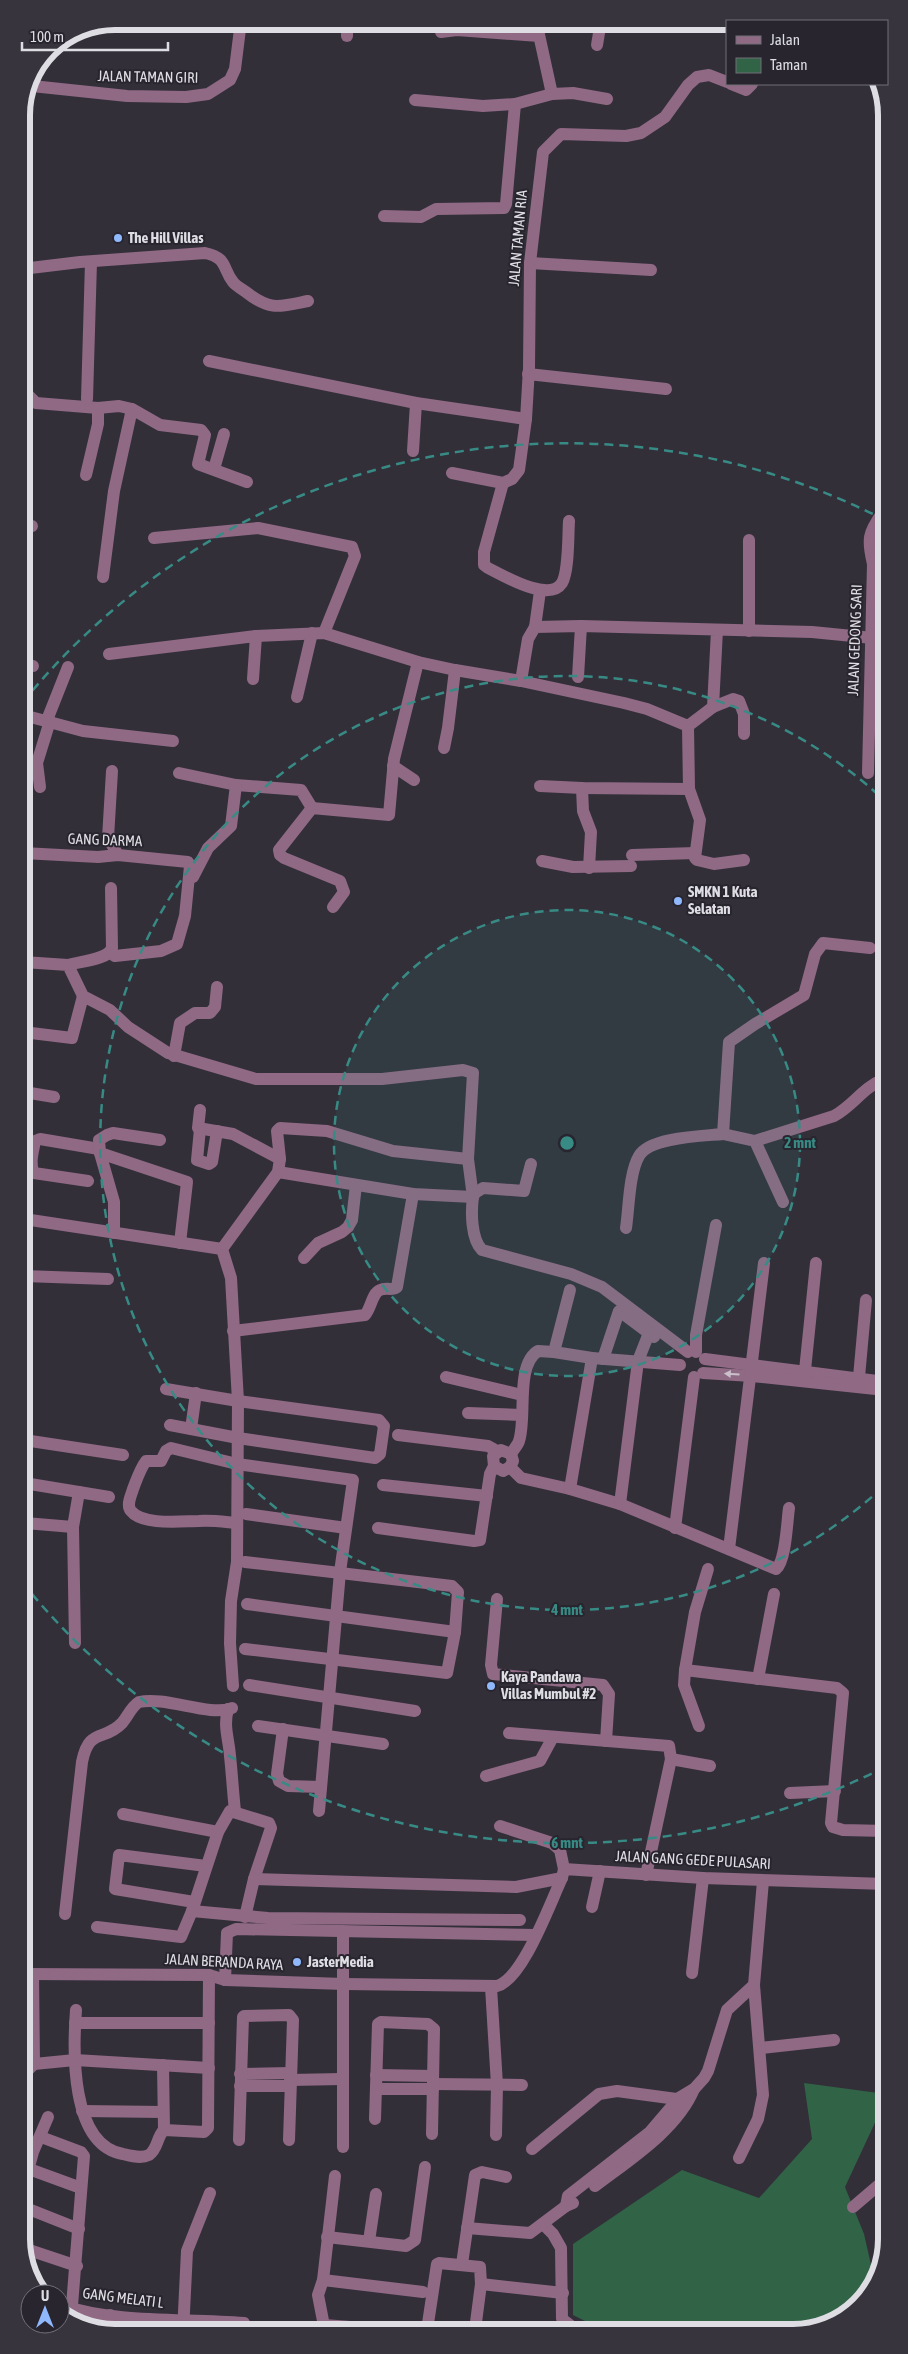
<svg xmlns="http://www.w3.org/2000/svg" width="908" height="2354" font-family="'Asap Condensed',sans-serif">
<rect width="100%" height="100%" fill="#322f39"/>
<!-- green -->
<polygon fill="#316346" points="804,2083 886,2094 886,2099 845,2187 864,2234 874,2278 868,2296 823,2328 601,2329 573,2315 573,2244 682,2170 759,2198 812,2139"/>
<g fill="none" stroke-linecap="round" stroke-linejoin="round">
<!-- minor -->
<g stroke="#906984" stroke-width="12">
<polyline points="347,21 347,36"/>
<polyline points="536,21 552,94"/>
<polyline points="441,32 457,30 539,36"/>
<polyline points="597,45 601,21"/>
<polyline points="731,84 746,90 752,84"/>
<polyline points="32,86 127,96 186,97 208,94 230,80 235,69 241,21"/>
<polyline points="415,100 483,106 515,104 552,94 573,93 607,99"/>
<polyline points="384,216 421,217 436,209 504,208 506,204 515,104"/>
<polyline points="530,263 651,270"/>
<path d="M22 269 80 262 205 253C228 258 222 268 233 282 236 286 242 289 246 292 270 311 279 307 308 301"/>
<polyline points="209,361 416,403 526,419"/>
<polyline points="528,374 666,389"/>
<polyline points="22,389 36,403 98,408 119,406 132,409 160,425 201,430 205,435 198,464 247,482"/>
<polyline points="87,399 91,262"/>
<polyline points="413,451 416,403"/>
<polyline points="27,457 27,394"/>
<polyline points="214,469 224,434"/>
<polyline points="452,473 503,483 512,479 519,470 526,419 529,368 530,263 543,152 561,134 626,136 641,133 665,117 688,85 697,77 709,75 727,82"/>
<polyline points="86,475 98,424 98,408"/>
<path d="M503 483 484 552V565L488 568C504 576 549 603 562 583 569 571 568 535 569 521"/>
<polyline points="22,525 32,526"/>
<polyline points="154,538 258,528 352,547 355,556 324,633"/>
<polyline points="749,540 749,631"/>
<polyline points="103,577 114,491 132,409"/>
<polyline points="535,627 540,591"/>
<polyline points="717,630 713,707 688,726 647,709 624,703 521,681 528,639 535,627 581,626 812,632 883,639"/>
<polyline points="109,654 256,636 324,633 418,662 455,670 521,681"/>
<polyline points="23,665 33,666"/>
<polyline points="578,677 581,626"/>
<polyline points="253,679 256,636"/>
<polyline points="297,697 312,633"/>
<polyline points="713,707 733,699 739,701 744,714 744,734"/>
<polyline points="23,715 83,731 173,741"/>
<polyline points="47,720 68,667"/>
<polyline points="688,726 689,789 700,820 695,858 697,860 714,864 744,860"/>
<polyline points="444,748 448,728 455,670"/>
<polyline points="393,766 414,780"/>
<polyline points="112,771 108,838 118,855"/>
<polyline points="179,773 236,785 301,790 312,808"/>
<path d="M868 773 873 564C867 539 868 533 883 512"/>
<polyline points="540,786 582,788 689,789"/>
<polyline points="40,787 37,763 50,721"/>
<polyline points="582,788 583,811 591,832 589,868"/>
<polyline points="23,853 98,857 118,855 188,862 190,866 185,916 177,944 161,951 115,956 110,953"/>
<polyline points="632,855 695,853"/>
<polyline points="542,861 573,867 631,866"/>
<polyline points="189,878 193,877 208,848 231,826 236,785"/>
<polyline points="333,907 344,892 340,881 284,858 280,855 279,850 312,808 389,815 394,759 418,662"/>
<polyline points="23,962 68,965 83,996 110,1010 128,1027 168,1053 256,1079 382,1079 463,1070 473,1073 468,1159"/>
<path d="M68 965C81 961 108 960 112 948L111 888"/>
<polyline points="23,1032 72,1038 83,996"/>
<polyline points="174,1056 180,1023 195,1013 210,1013 215,1007 217,987"/>
<polyline points="24,1092 54,1097"/>
<polyline points="200,1110 198,1128 233,1134 280,1159"/>
<polyline points="200,1129 197,1160 209,1164 212,1162 217,1131"/>
<polyline points="723,1134 755,1141 783,1202"/>
<path d="M755 1141 834 1116C854 1105 862 1088 884 1079"/>
<polyline points="100,1153 187,1182 180,1243"/>
<path d="M278 1172 413 1194 473 1197C471 1212 471 1239 482 1250L571 1274 602 1287 688 1352"/>
<path d="M88 1181 34 1173C29 1164 33 1152 35 1141L40 1139 99 1149"/>
<polyline points="473,1197 475,1193 483,1188 524,1191 531,1164"/>
<polyline points="24,1219 222,1249 231,1278 238,1401 237,1562 231,1601 230,1643 233,1686"/>
<path d="M626 1228C629 1208 629 1173 639 1156 649 1137 704 1136 723 1134L729 1042 755 1024 804 995 815 954 823 943 870 948"/>
<polyline points="114,1233 114,1202 100,1153 99,1140 107,1135 113,1133 160,1140"/>
<polyline points="222,1249 278,1172 280,1159 277,1131 280,1128 327,1131 393,1151 468,1159 473,1197"/>
<polyline points="304,1258 318,1243 342,1232 348,1227 352,1220 356,1185"/>
<polyline points="24,1260 26,1250 24,1219"/>
<polyline points="24,1276 108,1279"/>
<polyline points="570,1290 554,1352 592,1358 680,1365"/>
<polyline points="622,1313 654,1337"/>
<path d="M233 1331 365 1315C371 1309 372 1293 380 1290 386 1287 392 1291 397 1287L413 1194"/>
<polyline points="696,1352 696,1335 716,1225"/>
<polyline points="603,1359 619,1311"/>
<polyline points="705,1359 885,1382"/>
<polyline points="703,1373 752,1376 885,1390"/>
<polyline points="446,1377 522,1395"/>
<polyline points="859,1377 866,1300"/>
<polyline points="804,1380 816,1263"/>
<polyline points="166,1389 238,1401 379,1420 384,1426 380,1454 375,1458 238,1438 170,1425"/>
<polyline points="468,1413 522,1415"/>
<polyline points="191,1429 196,1393"/>
<polyline points="398,1435 488,1446 497,1451"/>
<polyline points="24,1440 123,1455"/>
<path d="M511 1454C513 1450 518 1445 519 1441 527 1418 515 1365 538 1351L554 1352"/>
<path d="M510 1467 521 1478 570 1489 620 1504 776 1569C786 1561 787 1521 789 1508"/>
<polyline points="24,1483 109,1497"/>
<polyline points="383,1485 487,1496"/>
<polyline points="570,1489 592,1358"/>
<polyline points="620,1504 638,1361 649,1333"/>
<polyline points="246,1514 346,1528"/>
<polyline points="25,1523 73,1527"/>
<path d="M237 1523C225 1522 211 1520 199 1521 183 1521 143 1526 131 1511 126 1505 131 1496 133 1489 137 1479 140 1469 146 1461H161L166 1451 171 1448 237 1464 353 1480 340 1572 319 1811"/>
<polyline points="378,1528 474,1541 480,1540 490,1474 494,1466 493,1456 501,1450 511,1454 513,1461 510,1467 503,1471 494,1466"/>
<polyline points="675,1528 694,1377"/>
<polyline points="729,1549 764,1263"/>
<polyline points="497,1599 491,1665 493,1674 603,1685 609,1694 606,1741"/>
<polyline points="247,1604 455,1632"/>
<polyline points="75,1643 73,1527 79,1492"/>
<polyline points="245,1649 447,1673 455,1632 458,1592 452,1586 245,1562"/>
<polyline points="685,1670 837,1688 843,1693 831,1823 833,1827 843,1830 886,1831"/>
<polyline points="758,1679 774,1594"/>
<polyline points="249,1685 415,1711"/>
<path d="M228 1709C223 1726 229 1740 230 1756 232 1774 233 1793 235 1811"/>
<polyline points="258,1726 383,1744"/>
<polyline points="699,1726 684,1685 685,1670 695,1612 708,1569"/>
<polyline points="283,1729 277,1774 279,1781 288,1786 321,1787"/>
<polyline points="509,1733 669,1746 671,1759 646,1875"/>
<polyline points="671,1759 710,1766"/>
<polyline points="486,1776 540,1761 553,1737"/>
<polyline points="790,1793 835,1791"/>
<polyline points="123,1814 218,1832"/>
<polyline points="500,1826 552,1843 560,1850 564,1869"/>
<polyline points="194,1902 115,1889 119,1855 206,1866"/>
<polyline points="592,1907 600,1871"/>
<polyline points="192,1911 218,1832 230,1811 269,1823 271,1828 254,1879 516,1887 562,1878"/>
<path d="M65 1914 82 1762C89 1727 104 1742 122 1723 128 1716 131 1707 139 1702 166 1696 209 1717 232 1708"/>
<polyline points="245,1917 254,1879"/>
<polyline points="97,1927 181,1937 192,1911 268,1918 520,1920"/>
<polyline points="692,1973 703,1878"/>
<path d="M25 1974 209 1975 225 1980 344 1984 497 1986C523 1979 550 1903 562 1878L564 1869 703 1878 886 1884"/>
<polyline points="225,1980 227,1933 236,1929 535,1935"/>
<polyline points="491,1987 497,2085 496,2135"/>
<path d="M76 2010C73 2050 70 2145 123 2154 131 2156 141 2159 149 2155 158 2149 157 2136 164 2130L204 2132 208 2128 209 1975"/>
<polyline points="75,2023 209,2023"/>
<polyline points="761,2048 834,2040"/>
<polyline points="34,2064 75,2060 209,2068"/>
<polyline points="163,2065 164,2130"/>
<polyline points="26,2072 34,2064 33,1974"/>
<polyline points="240,2074 290,2073"/>
<polyline points="376,2075 433,2076"/>
<polyline points="290,2080 342,2079"/>
<polyline points="433,2084 522,2085"/>
<polyline points="240,2086 290,2086"/>
<polyline points="376,2089 433,2089"/>
<polyline points="82,2111 163,2112"/>
<polyline points="375,2119 378,2024 381,2022 428,2024 434,2029 432,2134"/>
<polyline points="41,2137 81,2152 84,2156 71,2318"/>
<polyline points="239,2140 243,2017 244,2016 289,2015 293,2020 289,2140"/>
<polyline points="343,2147 343,1931"/>
<polyline points="532,2149 599,2094 617,2091 684,2100"/>
<polyline points="739,2158 758,2119 763,2095 754,1985"/>
<polyline points="29,2169 81,2188"/>
<polyline points="26,2178 33,2152 48,2117"/>
<path d="M595 2186C629 2160 677 2130 694 2089"/>
<polyline points="566,2206 568,2196 650,2132 679,2098 694,2089 704,2078 708,2071 727,2010 754,1985 763,1881"/>
<polyline points="853,2207 887,2178"/>
<polyline points="26,2208 79,2229"/>
<polyline points="543,2224 553,2234 561,2248 562,2319 575,2329"/>
<polyline points="467,2228 530,2233 566,2206 573,2203"/>
<polyline points="327,2237 406,2246 415,2240 425,2167"/>
<polyline points="369,2241 376,2194"/>
<polyline points="26,2249 77,2266"/>
<polyline points="462,2264 475,2175 482,2172 506,2177"/>
<polyline points="323,2280 423,2292"/>
<polyline points="481,2284 563,2293"/>
<path d="M60 2305C118 2324 183 2318 244 2323L248 2332"/>
<polyline points="324,2325 403,2331"/>
<polyline points="427,2330 437,2264 439,2263 480,2267 481,2284 475,2330"/>
<polyline points="325,2331 318,2295 323,2280 335,2176"/>
<polyline points="183,2332 187,2251 210,2193"/>
<polyline points="109,2333 110,2315"/>
</g>
</g>
<!-- one-way arrows -->
<defs><path id="oneway-solid" d="M-6-.8H1V-3.2L6.5 0L1 3.2V.8H-6Z" transform="scale(1.25)"/></defs>
<use fill="#cac0cb" href="#oneway-solid" transform="translate(732 1374) rotate(-177)"/>
<!-- distance rings -->
<circle cx="567" cy="1143" r="233" fill="#388b85" fill-opacity=".12"/>
<g fill="none" stroke="#388b85" stroke-width="2.5" stroke-dasharray="9 6">
<circle cx="567" cy="1143" r="233"/>
<path d="M883 1487A467 467 0 1 1 883 799"/>
<path d="M885 1767A700 700 0 0 1 27 1588M23 702A700 700 0 0 1 879 517"/>
</g>
<!-- markers -->
<g fill="#8fb8fd" stroke="#28252f" stroke-width="2">
<circle cx="118" cy="238" r="5"/>
<circle cx="678" cy="901" r="5"/>
<circle cx="491" cy="1686" r="5"/>
<circle cx="297" cy="1962" r="5"/>
</g>
<g text-anchor="middle" stroke-width="4" stroke-linejoin="round" paint-order="stroke">
<!-- street labels -->
<g font-size="15" fill="#dedde3" stroke="#28252f">
<text transform="translate(148 77) rotate(1)" y="5">JALAN TAMAN GIRI</text>
<text transform="translate(518 238) rotate(-85)" y="5">JALAN TAMAN RIA</text>
<text transform="translate(855 640) rotate(-88)" y="5">JALAN GEDONG SARI</text>
<text transform="translate(105 840) rotate(2)" y="5">GANG DARMA</text>
<text transform="translate(693 1860) rotate(3)" y="5">JALAN GANG GEDE PULASARI</text>
<text transform="translate(224 1962) rotate(3)" y="5">JALAN BERANDA RAYA</text>
<text transform="translate(123 2298) rotate(7)" y="5">GANG MELATI L</text>
</g>
<!-- poi labels -->
<g font-size="15" font-weight="bold" fill="#dedde3" stroke="#28252f" text-anchor="start">
<text x="128" y="243">The Hill Villas</text>
<text x="688" y="897">SMKN 1 Kuta<tspan x="688" dy="17">Selatan</tspan></text>
<text x="501" y="1682">Kaya Pandawa<tspan x="501" dy="17">Villas Mumbul #2</tspan></text>
<text x="307" y="1967">JasterMedia</text>
</g>
</g>
<!-- crop -->
<path d="M0 0H908V2354H0ZM115 30H793A85 85 0 0 1 878 115V2239A85 85 0 0 1 793 2324H115A85 85 0 0 1 30 2239V115A85 85 0 0 1 115 30Z" fill="#37343d" fill-rule="evenodd"/>
<path fill="none" stroke="#dedde3" stroke-width="6" d="M115 30H793A85 85 0 0 1 878 115V2239A85 85 0 0 1 793 2324H115A85 85 0 0 1 30 2239V115A85 85 0 0 1 115 30Z"/>
<circle cx="567" cy="1143" r="8" fill="#388b85" stroke="#28252f" stroke-width="2.5"/>
<g font-size="15" text-anchor="middle" font-weight="bold" fill="#388b85" stroke="#28252f" stroke-width="4" stroke-linejoin="round" paint-order="stroke">
<text x="800" y="1148">2 mnt</text>
<text x="567" y="1615">4 mnt</text>
<text x="567" y="1848">6 mnt</text>
</g>
<!-- legend -->
<rect x="726" y="20" width="162" height="65" fill="#28252f" stroke="#716f77"/>
<rect x="736" y="36" width="25" height="8" fill="#906984" stroke="#716f77"/>
<text x="770" y="45" font-size="15" fill="#dedde3">Jalan</text>
<rect x="736" y="58" width="25" height="15" fill="#316346" stroke="#716f77"/>
<text x="770" y="70" font-size="15" fill="#dedde3">Taman</text>
<!-- north arrow -->
<g transform="translate(45 2309)"><circle r="24" fill="#28252f" stroke="#716f77"/>
<path d="M0-4L9 19L0 12L-9 19Z" fill="#8fb8fd"/>
<text y="-8" font-size="14" font-weight="bold" text-anchor="middle" fill="#dedde3">U</text>
</g>
<!-- scale -->
<path d="M22 42v8h146v-8" fill="none" stroke="#dedde3" stroke-width="2.5"/>
<text x="30" y="42" font-size="15" fill="#dedde3" stroke="#28252f" stroke-width="4" paint-order="stroke">100 m</text>
</svg>
